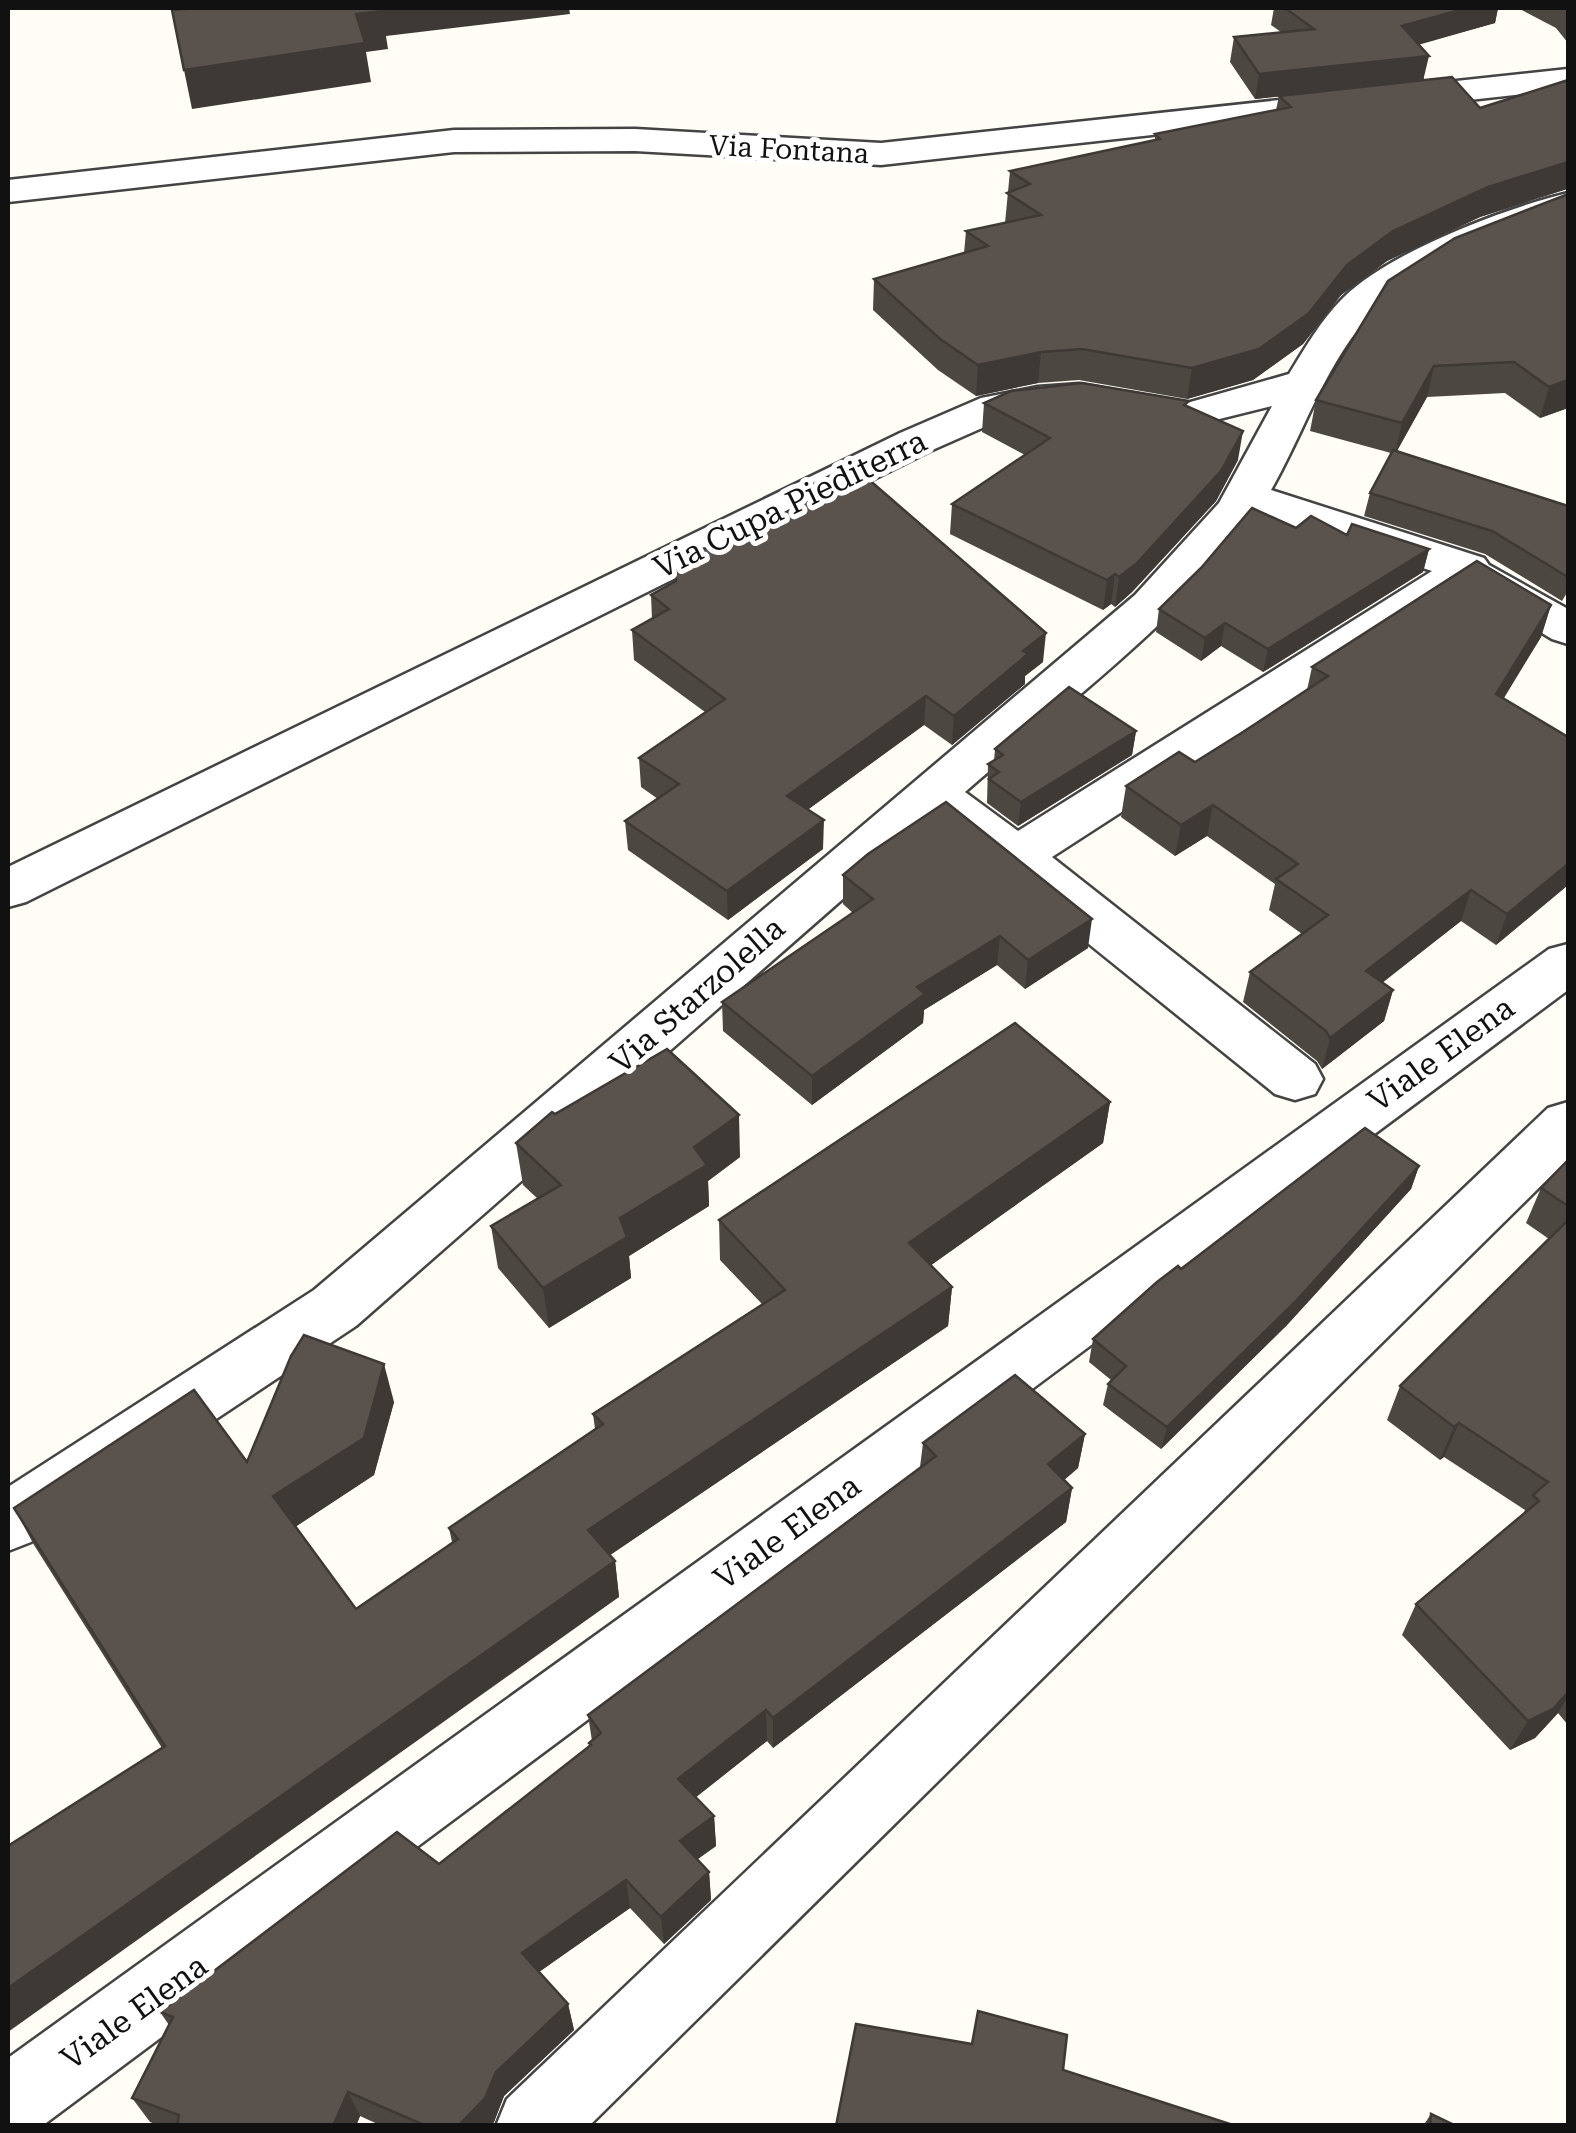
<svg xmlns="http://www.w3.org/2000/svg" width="1576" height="2133" font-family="'Roboto Serif',serif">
<rect width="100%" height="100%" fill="#fffdf5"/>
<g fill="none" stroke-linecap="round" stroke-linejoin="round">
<!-- street casing -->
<g stroke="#444" stroke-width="5">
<g id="street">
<polygon points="1568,69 1568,89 881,165 635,151 454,152 8,202 8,180 454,130 635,129 881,143"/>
<path d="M1568 193V217C1490 245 1395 273 1346 346 1316 391 1298 443 1271 490L1484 558 1489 565 1568 609V644L1552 639 1468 588 1052 857 1315 1064 1323 1079 1315 1094 1295 1100 1275 1094 934 819 356 1326 31 1542 8 1551V1487L314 1290 1135 595 1219 503 1272 406 1187 427 1079 408 1038 411 1007 417 930 451 26 902 8 907V867L900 433 981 398 1038 387 1079 384 1187 403 1289 374C1305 348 1321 320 1343 298 1389 252 1505 208 1568 193ZM1256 514 1432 571 1018 831 965 792C1060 709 1186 616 1256 514Z"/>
<polygon points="1568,944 1568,990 42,2126 8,2126 8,2058 1549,949"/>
<polygon points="1568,1102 1568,1159 589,2126 496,2126 507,2099 1548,1108"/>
</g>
</g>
<!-- street -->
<use href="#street" fill="#fff" fill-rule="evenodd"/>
</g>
<!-- wall -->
<g fill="#4d4742">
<polygon points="1274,8 1498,8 1495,23 1419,44 1424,80 1480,108 1568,80 1568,190 1567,189 1480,217 1387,261 1341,295 1303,344 1253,380 1187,399 1079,380 1038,383 976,396 938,370 873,310 874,279 964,253 966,231 1005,223 1010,171 1155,140 1155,134 1276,110 1279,96 1255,99 1230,62 1234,37 1281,32 1271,25"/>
<polygon points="1518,8 1568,8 1568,43 1556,28"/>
<polygon points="1568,194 1568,408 1540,418 1505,393 1427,397 1397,451 1568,506 1568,591 1562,601 1485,554 1364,516 1370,493 1391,453 1310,431 1316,400"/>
<polygon points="984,403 1188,407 1238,460 1216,501 1132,592 1115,607 1111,604 1103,610 950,534 952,504 1025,455 982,432"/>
<polygon points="805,488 1043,662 1025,676 1025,684 952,745 924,725 808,809 823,849 728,920 628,850 625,821 658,799 641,787 639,758 705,712 634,660 632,630 652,619 651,595 676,581 724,547 805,501"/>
<polygon points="1296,528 1347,535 1429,549 1423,572 1263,672 1221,646 1201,661 1156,632 1159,609"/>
<polygon points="1551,605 1541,637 1503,698 1568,885 1496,945 1461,921 1382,982 1393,990 1384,1021 1322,1069 1317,1061 1243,1002 1250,972 1302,934 1269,910 1275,884 1207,836 1175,856 1121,817 1126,786 1195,762 1307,690 1312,667"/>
<polygon points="1136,731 1132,755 1018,826 987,803 988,764 994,761 995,749"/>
<polygon points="843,875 1088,948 1025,989 997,965 924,1010 923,1023 812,1105 723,1031 722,1002 853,913 843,904"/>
<polygon points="1110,1102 1103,1143 931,1265 952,1287 948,1326 610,1555 615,1561 619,1597 9,1846 162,1748 34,1545 14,1508 247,1462 394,1402 374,1475 295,1527 356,1609 452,1542 449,1528 595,1429 593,1414 762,1304 720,1260 719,1220"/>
<polygon points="555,1114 740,1157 708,1181 709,1206 629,1256 631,1278 549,1328 498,1268 491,1226 538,1199 523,1185 516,1143"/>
<polygon points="1568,1160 1568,1725 1558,1713 1535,1738 1510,1750 1402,1635 1416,1604 1523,1515 1525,1510 1444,1457 1440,1460 1387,1420 1400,1386 1549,1239 1526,1223 1541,1188"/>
<polygon points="1419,1166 1411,1189 1287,1325 1161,1449 1103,1405 1108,1384 1111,1380 1089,1362 1093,1339 1181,1269"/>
<polygon points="1085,1434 1078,1468 1064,1480 1072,1488 1066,1522 773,1748 767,1741 696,1797 714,1816 716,1846 697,1859 709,1872 711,1900 664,1944 630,1908 539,1972 568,2004 574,2030 504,2096 494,2122 490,2126 382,2126 360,2116 356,2126 160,2126 150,2122 132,2098 169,2025 160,2012 439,1864 589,1747 589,1743 592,1741 588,1715 920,1467 923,1443"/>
<polygon points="1431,2114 1456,2126 1423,2126"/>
</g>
<!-- shaded-wall -->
<g fill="#3f3936">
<polygon points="379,8 569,8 570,14 386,36 388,49 366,52 371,82 192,109 184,70"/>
<polygon points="1467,8 1498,8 1495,23 1397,51 1402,26"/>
<polygon points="1429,56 1423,81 1255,99 1259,74"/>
<polygon points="1568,162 1567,189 1480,217 1387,261 1341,295 1303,344 1253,380 1187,399 1192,368 1347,265 1393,231 1488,187"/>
<polygon points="1041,352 1038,383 976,396 978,365"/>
<polygon points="1434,366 1427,397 1395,454 1402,423"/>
<polygon points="1568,380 1568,408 1540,418 1549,387"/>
<polygon points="1243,431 1238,460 1216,501 1132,592 1115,607 1119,577"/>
<polygon points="1429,549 1423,572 1263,672 1268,649"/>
<polygon points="1115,574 1111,604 1103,610 1107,580"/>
<polygon points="1551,605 1541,637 1487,726 1496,694"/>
<polygon points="1225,623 1221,646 1201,661 1205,638"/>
<polygon points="1046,633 1043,662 1025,676 1025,684 952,745 954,716 1023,651"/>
<polygon points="926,696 924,725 787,825 787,796"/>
<polygon points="1136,731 1132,755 1018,826 1021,802"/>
<polygon points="1213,805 1207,836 1175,856 1181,825"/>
<polygon points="824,820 823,849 728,920 727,891"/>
<polygon points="1568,864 1568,885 1496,945 1507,914"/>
<polygon points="1471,890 1461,921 1358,1002 1366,971"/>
<polygon points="1092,919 1088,948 1025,989 1028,960"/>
<polygon points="1000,936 997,965 924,1010 923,1023 812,1105 812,1076 917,987"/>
<polygon points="1393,990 1384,1021 1322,1069 1330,1038"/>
<polygon points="1110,1102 1103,1143 906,1283 909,1243"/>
<polygon points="739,1115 740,1157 708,1181 709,1206 629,1256 631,1278 549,1328 543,1288 620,1218 694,1147"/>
<polygon points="1419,1166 1411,1189 1287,1325 1161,1449 1167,1427"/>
<polygon points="952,1287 948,1326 594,1566 588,1530"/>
<polygon points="384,1364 394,1402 374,1475 286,1533 273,1496"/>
<polygon points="1459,1423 1444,1457 1440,1460 1454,1427"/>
<polygon points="1085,1434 1078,1468 1042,1499 1048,1464"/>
<polygon points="1072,1488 1066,1522 773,1748 773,1718"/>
<polygon points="615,1561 619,1597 8,2032 8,1988"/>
<polygon points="1568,1692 1568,1697 1558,1713 1535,1738 1510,1750 1528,1721"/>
<polygon points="766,1710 767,1741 681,1809 678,1779"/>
<polygon points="714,1816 716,1846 683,1870 680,1841"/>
<polygon points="709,1872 711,1900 664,1944 661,1917"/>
<polygon points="626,1880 630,1908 529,1979 522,1953"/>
<polygon points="568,2004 574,2030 504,2096 494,2122 490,2126 458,2126 496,2072"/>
<polygon points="348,2092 360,2116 356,2126 333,2126"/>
</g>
<!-- building -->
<g fill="#5a524d" stroke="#3f3936" stroke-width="2.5">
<polygon points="196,8 381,8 382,11 356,14 365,43 184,70 172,10"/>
<polygon points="1285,8 1467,8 1402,26 1429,56 1259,74 1234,37 1314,29"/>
<polygon points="1452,77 1480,108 1568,80 1568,162 1488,187 1393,231 1347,265 1309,313 1259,349 1192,368 1082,349 1041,352 978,365 940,339 874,279 988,246 966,231 1041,215 1007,193 1030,184 1010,171 1160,139 1155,134 1291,107 1279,96"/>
<polygon points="1568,194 1568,380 1549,387 1514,362 1434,366 1402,423 1316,400 1388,281 1455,238"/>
<polygon points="1082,383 1189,401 1184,405 1243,431 1221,471 1137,563 1119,577 1115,574 1107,580 952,504 1050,438 984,403 1011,391"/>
<polygon points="1393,450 1568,506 1568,577 1492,531 1370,493"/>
<polygon points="852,465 1046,633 1023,651 1028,654 954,716 926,696 787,796 824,820 727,891 625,821 679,784 639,758 725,699 632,630 669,609 651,595 676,581 676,569 695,566 698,549 724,547 815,496 805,488"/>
<polygon points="1252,508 1296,528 1311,516 1347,535 1352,524 1429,549 1268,649 1225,623 1205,638 1159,609 1201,568"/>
<polygon points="1477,561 1551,605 1496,694 1568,737 1568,864 1507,914 1471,890 1366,971 1393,990 1330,1038 1326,1031 1250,972 1328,915 1276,879 1298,864 1213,805 1181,825 1126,786 1179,752 1195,762 1243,732 1328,676 1312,667"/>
<polygon points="1069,687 1136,731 1021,802 989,779 999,772 988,764 1003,755 995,749"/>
<polygon points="946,802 1092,919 1028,960 1000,936 917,987 925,994 812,1076 722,1002 873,899 843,875 868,854"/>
<polygon points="1015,1023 1110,1102 909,1243 952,1287 588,1530 615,1561 8,1988 8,1846 165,1746 14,1508 194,1390 247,1462 291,1356 304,1335 384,1364 364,1438 273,1496 356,1609 458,1539 449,1528 603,1424 593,1414 785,1290 719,1220"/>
<polygon points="667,1049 739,1115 694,1147 707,1165 620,1218 627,1237 543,1288 491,1226 561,1185 516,1143 552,1112 555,1114"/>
<polygon points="1365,1128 1419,1166 1294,1303 1167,1427 1108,1384 1126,1366 1093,1339 1157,1282 1178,1266 1181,1269"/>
<polygon points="1568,1160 1568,1206 1541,1188"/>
<polygon points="1568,1220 1568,1692 1553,1709 1528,1721 1416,1604 1539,1501 1533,1495 1548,1482 1459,1423 1454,1427 1400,1386"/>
<polygon points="1015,1375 1085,1434 1048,1464 1072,1488 773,1718 766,1710 678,1779 714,1816 680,1841 709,1872 661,1917 626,1880 522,1953 568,2004 496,2072 485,2098 458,2126 426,2126 348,2092 333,2126 177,2126 179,2115 132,2098 173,2017 160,2012 397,1832 439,1864 591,1745 589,1743 601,1733 588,1715 936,1456 923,1443"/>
<polygon points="978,2011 1067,2035 1063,2070 1236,2126 836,2126 856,2024 972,2044"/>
<polygon points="1431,2114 1456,2126 1430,2126"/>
</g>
<g text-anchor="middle" stroke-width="10" stroke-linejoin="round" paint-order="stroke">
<!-- far-street labels -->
<g font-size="28" fill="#111" stroke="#fff">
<text transform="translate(789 149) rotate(3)" y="10">Via Fontana</text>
</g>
<!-- street labels -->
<g font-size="32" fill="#111" stroke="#fff">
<text transform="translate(790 504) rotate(-26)" y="11">Via Cupa Piediterra</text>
<text transform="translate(697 995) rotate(-41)" y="11">Via Starzolella</text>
<text transform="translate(1441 1054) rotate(-36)" y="11">Viale Elena</text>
<text transform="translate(787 1532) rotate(-36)" y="11">Viale Elena</text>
<text transform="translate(134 2012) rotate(-36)" y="11">Viale Elena</text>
</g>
</g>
<!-- border -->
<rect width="1576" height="2133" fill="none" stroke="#111111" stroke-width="20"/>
</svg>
